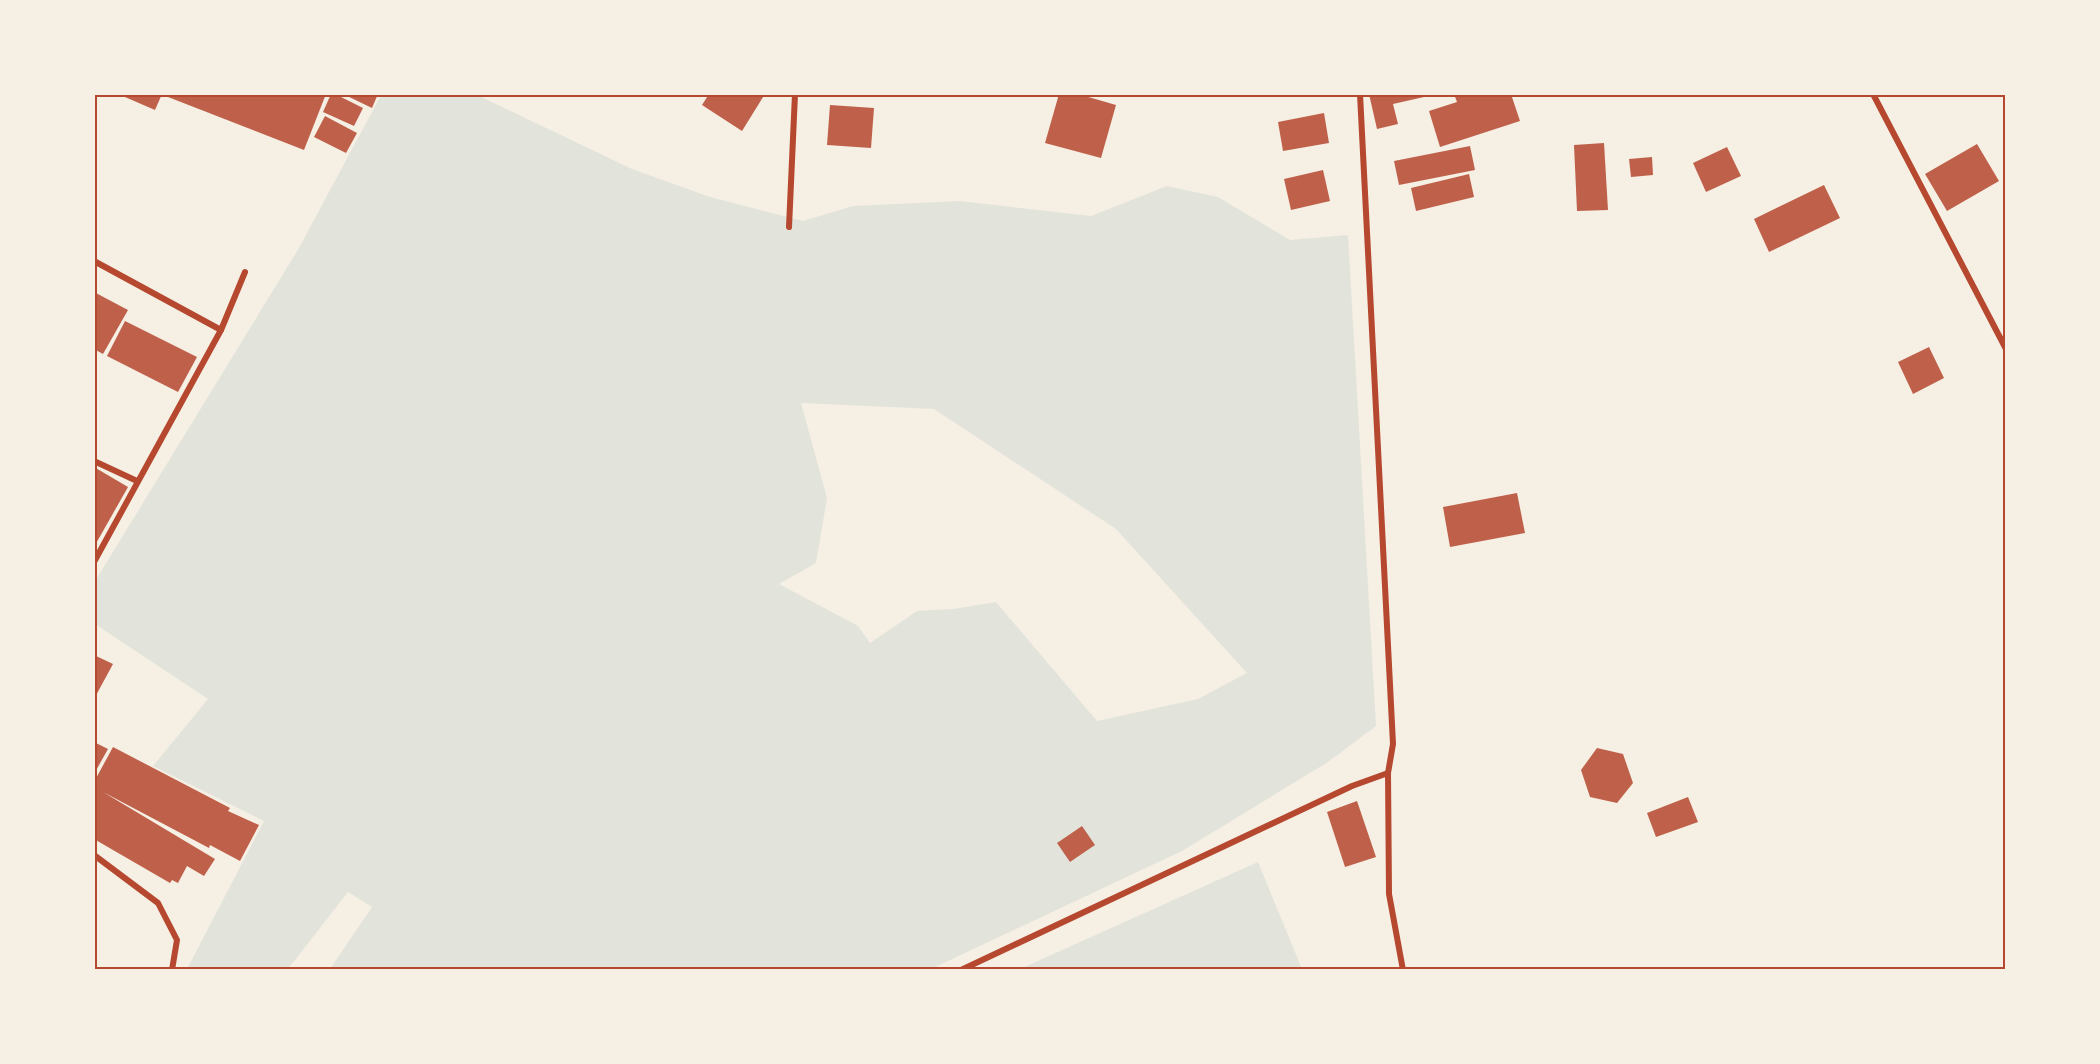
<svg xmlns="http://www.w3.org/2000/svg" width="2100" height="1064" font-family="'Open Sans',sans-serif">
<rect width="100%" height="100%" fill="#f6efe4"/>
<!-- green -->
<g fill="#e2e4dc" fill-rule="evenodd">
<path d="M381 95H477L632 169 710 197 803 221 853 206 960 201 1091 216 1167 186 1218 197 1290 240 1348 235 1376 726 1328 762 1182 851 931 969H330L372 907 348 892 288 969H187L264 821 153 766 208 699 95 624 94 583 299 248ZM801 403 934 409 1116 529 1247 673 1198 699 1097 721 996 602 953 609 917 611 870 643 858 626 779 584 816 563 827 498Z"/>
<polygon points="1258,862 1302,969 1020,969"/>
</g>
<!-- building -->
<g fill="#bf614a">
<polygon points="118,94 162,94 155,110"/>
<polygon points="169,94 326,94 304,150 168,97"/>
<polygon points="331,94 335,94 363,108 354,126 323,112"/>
<polygon points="343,94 378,94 372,108"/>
<polygon points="709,94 765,94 742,131 702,105"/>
<polygon points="1059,94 1078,94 1116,105 1101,158 1045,143"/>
<polygon points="1369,94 1423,94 1424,97 1393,104 1398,124 1377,129"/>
<polygon points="1454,94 1511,94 1520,121 1440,147 1429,111 1457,102"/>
<polygon points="830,105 874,108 871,148 827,145"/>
<polygon points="1324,113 1329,143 1283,151 1278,122"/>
<polygon points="325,116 357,133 346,153 314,137"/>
<polygon points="1604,143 1608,210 1577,211 1574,145"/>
<polygon points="1977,144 1999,181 1947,211 1925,174"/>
<polygon points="1470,146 1475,170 1399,185 1394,161"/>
<polygon points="1727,147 1741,176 1706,192 1693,163"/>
<polygon points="1652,157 1653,175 1631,177 1629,159"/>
<polygon points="1323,170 1330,201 1291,210 1284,179"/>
<polygon points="1469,174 1474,197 1416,211 1411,188"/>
<polygon points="1824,185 1840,218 1769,252 1754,219"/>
<polygon points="94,292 128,310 103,354 94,349"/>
<polygon points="125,321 197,357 178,392 107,356"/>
<polygon points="1929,347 1944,378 1913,394 1898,362"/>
<polygon points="94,467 128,487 94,547"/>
<polygon points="1517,493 1525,533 1450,547 1443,507"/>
<polygon points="94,655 113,664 94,699"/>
<polygon points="94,742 108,749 94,774"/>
<polygon points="113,747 230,808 228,811 259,825 240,861 210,845 209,848 103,792 215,859 204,876 187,866 178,883 172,880 170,883 94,839 94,782"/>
<polygon points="1597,748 1623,754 1633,783 1617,803 1590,797 1581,770"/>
<polygon points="1688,797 1698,822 1656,837 1647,813"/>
<polygon points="1357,801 1376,857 1345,867 1327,812"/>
<polygon points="1082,826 1095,845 1070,862 1057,843"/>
</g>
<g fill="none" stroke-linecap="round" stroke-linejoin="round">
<!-- minor -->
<g stroke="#b5482f" stroke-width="6">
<polyline points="1360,94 1393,744 1388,773 1389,894 1403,970"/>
<polyline points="1873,94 2006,349"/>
<polyline points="789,227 795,94"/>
<polyline points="94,261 221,330"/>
<polyline points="94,461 137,481"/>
<polyline points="94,562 221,330 245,272"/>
<polyline points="94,855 158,903 177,940 172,970"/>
<polyline points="961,970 1352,786 1388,773"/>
</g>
</g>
<!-- border -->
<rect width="2100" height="1064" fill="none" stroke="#f6efe4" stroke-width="192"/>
<rect x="96" y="96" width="1908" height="872" fill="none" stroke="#b5482f" stroke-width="2"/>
</svg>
